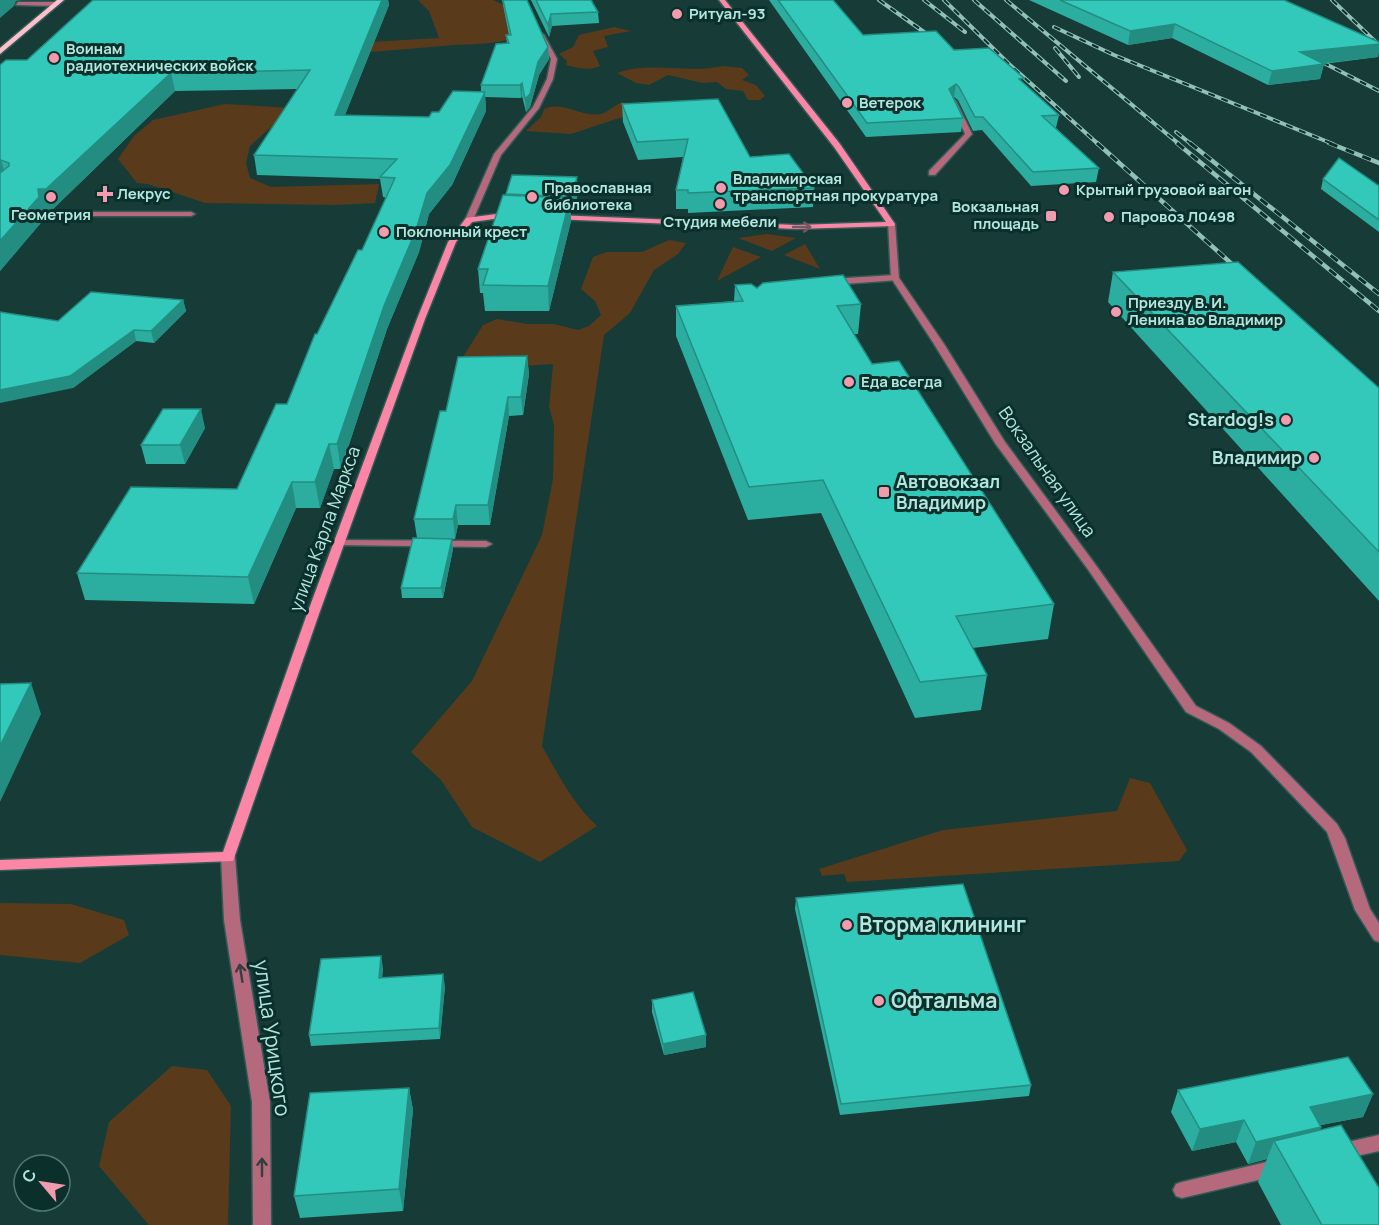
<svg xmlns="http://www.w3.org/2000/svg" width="1379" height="1225" font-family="Manrope,sans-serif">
<rect width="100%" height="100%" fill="#173b36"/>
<!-- green -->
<g fill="#593b1c">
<path d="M418 0H493L510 8 523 34C496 47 471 43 442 46 400 50 359 53 317 55L337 44 439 38 429 11Z"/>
<path d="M614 27 631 31 604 36 608 47 593 51 600 66C589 71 577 68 566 65L567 61 559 54 573 47 579 35Z"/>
<path d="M723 66 742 68 749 75 742 80 756 85 765 96 760 100H748L743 91 726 89 717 82 703 83 668 75 649 85 636 83 617 73C651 61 688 74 723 66Z"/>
<path d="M622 102 649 108 650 111 616 119 571 134 526 131 541 117 544 109C563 100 581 118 601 114 607 112 616 105 622 102Z"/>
<polygon points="225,104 292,108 250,146 246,163 250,178 271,187 379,184 375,203 337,205 205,203 148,184 137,183 118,159 134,136 153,120"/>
<polygon points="767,234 796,238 772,251 738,238"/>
<path d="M669 240 686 243 678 254 654 270 630 313 604 335 542 746C558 774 573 804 597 826L540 862 472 827 441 780 411 752 472 681 542 535 553 479 554 425 549 407 553 364 493 368 461 360 483 325 497 319 527 324H554L578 330 589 326 601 315 595 301 581 289 593 257 607 252H642Z"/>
<polygon points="805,244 820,269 784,255"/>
<polygon points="733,247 761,257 717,281"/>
<polygon points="1130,778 1150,783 1187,850 1179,861 847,882 844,874 822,876 819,869 943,830 1117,811"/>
<polygon points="0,903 71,904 124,920 129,935 80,963 0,955"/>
<polygon points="172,1066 207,1070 231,1106 228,1225 149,1225 99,1166 109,1122"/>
</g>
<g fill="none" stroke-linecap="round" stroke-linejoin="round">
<!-- service casing -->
<g stroke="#335a54" stroke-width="3">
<g id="service">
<polygon points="18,2 56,2 59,4 56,6 16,5"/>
<polygon points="953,99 956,101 972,134 935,175 929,175 929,171 965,134 950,101"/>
<polygon points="45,212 191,212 195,214 191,216 45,216"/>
<polygon points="895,275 898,276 898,280 830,285 826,282 830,279"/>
<polygon points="339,540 486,541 492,544 486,547 335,545 333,543 335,541"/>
<polygon points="1379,1135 1379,1151 1339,1160 1333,1158 1330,1152 1333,1146 1339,1144"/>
<polygon points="1279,1159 1285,1161 1288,1167 1285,1173 1279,1175 1182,1198 1176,1196 1173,1190 1176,1184 1182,1182"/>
</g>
</g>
<!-- minor casing -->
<g stroke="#335a54" stroke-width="3">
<g id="minor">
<polygon points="541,33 544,35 557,59 553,79 539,108 501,155 473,220 466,222 465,220 494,154 533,107 547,79 551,59 538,35"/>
<polygon points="888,222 895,224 899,278 944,344 1005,442 1095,564 1196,706 1229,723 1261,746 1337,824 1345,838 1370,909 1379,923 1379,942 1374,940 1355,910 1327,832 1251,752 1219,729 1186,712 1087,568 995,443 934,344 891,278"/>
</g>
</g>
<!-- tertiary casing -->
<g stroke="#335a54" stroke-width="3">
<polygon id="tertiary" points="228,852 233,853 235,857 240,920 270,1102 271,1225 253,1225 252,1102 224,920 221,857 223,853"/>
</g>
<!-- secondary casing -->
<g stroke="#335a54" stroke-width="3">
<g id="secondary">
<polygon points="719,0 725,0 840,144 895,224 894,226 796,229 553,219 552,217 556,215 796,225 886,222 834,147"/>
<polygon points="512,212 516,214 515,216 472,222 456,242 425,319 319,614 233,861 0,870 0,860 223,852 307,614 417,319 448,242 466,218"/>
</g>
</g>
<!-- primary casing -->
<g stroke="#335a54" stroke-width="3">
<polygon id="primary" points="57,0 64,0 0,54 0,48"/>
</g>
<!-- service -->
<use href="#service" fill="#b46a7c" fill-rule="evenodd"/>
<!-- minor -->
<use href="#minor" fill="#b46a7c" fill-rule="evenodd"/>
<!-- tertiary -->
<use href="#tertiary" fill="#b46a7c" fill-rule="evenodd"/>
<!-- secondary -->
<use href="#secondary" fill="#fc86a5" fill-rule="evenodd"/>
<!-- primary -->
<use href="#primary" fill="#fec0cd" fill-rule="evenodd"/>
<!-- rail-far1 casing -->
<g stroke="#90c0b8" stroke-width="4">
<g id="rail-far1">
<polyline points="879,0 924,32"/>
<polyline points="924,0 965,32"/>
<polyline points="944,0 1009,64 1098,144"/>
<polyline points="974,0 1066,81"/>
<polyline points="1006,0 1179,144"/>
<polyline points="1332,0 1379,45"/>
<polyline points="1054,27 1114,55 1333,144"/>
<polyline points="1055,48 1079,77"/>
<polyline points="1310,56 1379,91"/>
<polyline points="1176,132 1191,144"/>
</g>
</g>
<!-- rail casing -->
<g stroke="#90c0b8" stroke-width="4.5">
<g id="rail">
<polyline points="1097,143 1243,274"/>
<polyline points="1177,143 1379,311"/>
<polyline points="1190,143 1379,294"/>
<polyline points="1329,143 1379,163"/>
</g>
</g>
<!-- rail-far1 -->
<use href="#rail-far1" stroke="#0b302c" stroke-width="2" stroke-dasharray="7" stroke-linecap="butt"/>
<!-- rail -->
<use href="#rail" stroke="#0b302c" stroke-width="3" stroke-dasharray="9" stroke-linecap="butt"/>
</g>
<!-- wall -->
<g fill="#2bada0">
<polygon points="93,0 388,0 389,5 345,115 429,117 481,92 481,85 507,44 506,35 509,35 502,0 527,0 548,47 549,59 539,75 530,107 526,112 522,96 521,98 485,97 486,111 452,185 429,214 419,252 387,329 341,469 334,469 320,508 296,508 254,604 85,600 77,573 237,489 287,404 317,334 362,250 386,198 383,197 380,179 257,175 254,155 298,89 175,91 52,210 43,210 45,218 0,271 0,65 27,60"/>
<polygon points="531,0 591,0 598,12 599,23 552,26 549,37"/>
<polygon points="769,0 833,0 863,35 954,50 1023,83 1059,115 1056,128 1099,168 1096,182 1031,186 982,130 973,131 958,100 954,97 954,98 963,118 961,132 866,137"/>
<polygon points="1029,0 1284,0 1378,57 1323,64 1324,64 1320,79 1268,85 1172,38 1128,45"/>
<polygon points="622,104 750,157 814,188 813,207 688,213 688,209 676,209 676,190 683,157 638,160 623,122"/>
<polygon points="1323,179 1379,186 1379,232 1321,189"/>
<polygon points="578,193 573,213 571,213 571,221 549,311 485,311 483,293 480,293 478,269 506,194"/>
<polygon points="1113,272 1379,388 1379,601 1108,302"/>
<polygon points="735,285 861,304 858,334 854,334 872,364 1054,604 1048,639 973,648 987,675 981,710 915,718 821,513 748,520 676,336 676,306 734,301"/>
<polygon points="183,300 186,311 154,343 136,341 73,388 58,321"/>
<polygon points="527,356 529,374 523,415 509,416 490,525 458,525 455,539 421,538 452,539 453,549 443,598 402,598 401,588 417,538 414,519 446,411"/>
<polygon points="205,428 185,464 146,464 141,445"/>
<polygon points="796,898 1031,1085 1029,1096 840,1115 795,909"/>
<polygon points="383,968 382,978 445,986 440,1039 311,1046 309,1035"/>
<polygon points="652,1000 706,1047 664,1055 652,1012"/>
<polygon points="409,1088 413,1110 403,1211 300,1218 294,1196"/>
<polygon points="1178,1090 1373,1094 1363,1117 1321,1125 1321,1127 1320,1130 1379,1225 1281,1225 1258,1182 1267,1159 1248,1164 1236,1142 1192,1151 1171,1112"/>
</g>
<!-- shaded-wall -->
<g fill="#238d82">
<polygon points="0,0 21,0 16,1 14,6 0,18"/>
<polygon points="382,0 388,0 389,5 337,134 335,115"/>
<polygon points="551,14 552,26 549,37 548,25"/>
<polygon points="1175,24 1172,38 1128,45 1130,31"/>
<polygon points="1379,44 1379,53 1378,57 1297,66 1300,52"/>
<polygon points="548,47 549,59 539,75 530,107 526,112 525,99 538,62"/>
<polygon points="1324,64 1320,79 1268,85 1272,71"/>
<polygon points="171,73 175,91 52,210 43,210 45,218 0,271 0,241 38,189"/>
<polygon points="522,83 522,96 521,98 520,85"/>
<polygon points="956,84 954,97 948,102 949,89"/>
<polygon points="485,92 486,111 452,185 429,214 419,252 387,329 341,469 337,444 384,306 427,193"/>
<polygon points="1,160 7,181 0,187 0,161"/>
<polygon points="577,177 578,193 573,213 572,197"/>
<polygon points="570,198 571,221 549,311 548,286"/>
<polygon points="183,300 186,311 154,343 151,331"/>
<polygon points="134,330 136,341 73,388 0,403 0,390"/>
<polygon points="527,356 529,374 523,415 521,397"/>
<polygon points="508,397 509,416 490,525 488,505"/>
<polygon points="201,409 205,428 185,464 180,445"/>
<polygon points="329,444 334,469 320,508 315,482"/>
<polygon points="292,482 296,508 254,604 248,577"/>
<polygon points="456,505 458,525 455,539 453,519"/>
<polygon points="452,539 453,549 443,598 441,588"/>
<polygon points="31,683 41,714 0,802 0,746"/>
<polygon points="381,956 383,968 381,989 379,978"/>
<polygon points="443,974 445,986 440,1039 439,1028"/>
<polygon points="706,1035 706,1047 664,1055 663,1044"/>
<polygon points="409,1088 413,1110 403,1211 399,1189"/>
<polygon points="1373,1094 1363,1117 1301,1129 1310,1107"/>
<polygon points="1244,1120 1236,1142 1192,1151 1200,1129"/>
<polygon points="1321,1127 1312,1149 1274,1141 1267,1159 1248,1164 1256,1142"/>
</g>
<!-- building -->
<g fill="#32c9ba" stroke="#238d82" stroke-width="1.5">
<polygon points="93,0 382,0 335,115 429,117 432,112 439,112 453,91 485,92 450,165 427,193 416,230 384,306 337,444 329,444 315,482 292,482 248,577 77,573 131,487 237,489 276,404 287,404 315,334 317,334 358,250 362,250 395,178 380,177 397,159 254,155 310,70 171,73 46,189 38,189 39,197 0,241 0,173 9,166 9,163 1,160 0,161 0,65 6,60 27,60"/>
<polygon points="503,0 527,0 548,47 538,62 530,94 525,99 522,83 520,85 481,85 496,44 509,43 506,35 511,35"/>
<polygon points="536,0 591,0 598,12 551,14 548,25"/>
<polygon points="778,0 833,0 863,35 936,31 954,50 989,48 1024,78 1019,79 1059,115 1042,116 1099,168 1033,172 983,117 975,117 959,87 956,84 949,89 963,118 867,123"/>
<polygon points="1060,0 1284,0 1379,42 1379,44 1300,52 1324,64 1272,71 1175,24 1130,31"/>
<polygon points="718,99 750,157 789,154 814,188 688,193 688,190 676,190 688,139 637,142 622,104"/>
<polygon points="1339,158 1379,186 1379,220 1323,179"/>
<polygon points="512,175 577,177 572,197 506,194"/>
<polygon points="503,195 570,198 548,286 483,285 488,269 478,269"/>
<polygon points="1238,262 1379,388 1379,552 1113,272"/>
<polygon points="843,275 861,304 837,306 872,364 899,361 1054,604 956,616 987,675 920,682 823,480 749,487 676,306 743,301 735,285 751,284 757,288 763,283"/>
<polygon points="91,292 183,300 151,331 134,330 70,376 0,390 0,312 58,321"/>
<polygon points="527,356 521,397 508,397 488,505 456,505 453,519 414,519 440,411 446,411 458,357"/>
<polygon points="163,409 201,409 180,445 141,445"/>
<polygon points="413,538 452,539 441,588 401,588"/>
<polygon points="31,683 0,746 0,684"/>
<polygon points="963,884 1031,1085 841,1104 796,898"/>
<polygon points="381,956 379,978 443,974 439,1028 309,1035 321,959"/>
<polygon points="693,992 706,1035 663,1044 652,1000"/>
<polygon points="1348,1057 1373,1094 1310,1107 1321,1127 1256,1142 1244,1120 1200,1129 1178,1090"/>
<polygon points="409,1088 399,1189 294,1196 310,1093"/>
<polygon points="1341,1125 1379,1188 1379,1225 1322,1225 1274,1141"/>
</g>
<!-- one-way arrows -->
<defs><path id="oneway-shaft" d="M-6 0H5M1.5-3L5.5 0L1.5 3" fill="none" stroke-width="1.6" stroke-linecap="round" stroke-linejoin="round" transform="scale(1.5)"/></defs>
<use stroke="#775762" href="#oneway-shaft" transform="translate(802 227)"/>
<g stroke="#353e40">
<use href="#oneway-shaft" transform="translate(241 973) rotate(-99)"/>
<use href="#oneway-shaft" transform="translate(262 1167) rotate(-90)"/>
</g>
<!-- markers -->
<g fill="#f29aae" stroke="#0b302c" stroke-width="2">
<circle cx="677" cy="14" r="6"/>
<circle cx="54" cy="58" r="6"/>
<circle cx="847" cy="103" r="6"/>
<circle cx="721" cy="188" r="6"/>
<circle cx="1064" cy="190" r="6"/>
<path d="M102 185h6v6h6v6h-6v6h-6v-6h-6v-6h6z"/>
<circle cx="51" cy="197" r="6"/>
<circle cx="532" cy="197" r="6"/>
<circle cx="720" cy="204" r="6"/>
<rect x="1045" y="210" width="12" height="12" rx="3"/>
<circle cx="1109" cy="217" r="6"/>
<circle cx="384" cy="232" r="6"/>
<circle cx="1116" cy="312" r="6"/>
<circle cx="849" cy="382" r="6"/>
<circle cx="1286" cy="420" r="6"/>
<circle cx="1314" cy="458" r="6"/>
<rect x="878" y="486" width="12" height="12" rx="3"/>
<circle cx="847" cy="925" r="6"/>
<circle cx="879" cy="1001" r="6"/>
</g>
<g text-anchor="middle" stroke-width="6" stroke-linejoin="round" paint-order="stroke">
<!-- far-poi labels -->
<g font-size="15" font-weight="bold" fill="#b3e6de" stroke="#0b302c" text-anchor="start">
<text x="689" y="19">Ритуал-93</text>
<text x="66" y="54">Воинам<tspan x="66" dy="17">радиотехнических войск</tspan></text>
<text x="859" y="108">Ветерок</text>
<text x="733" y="184">Владимирская<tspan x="733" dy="17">транспортная прокуратура</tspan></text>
<text x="544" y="193">Православная<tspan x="544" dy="17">библиотека</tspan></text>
<text x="1076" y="195">Крытый грузовой вагон</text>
<text x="117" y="199">Лекрус</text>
<text x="1039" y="212" text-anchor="end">Вокзальная<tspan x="1039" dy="17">площадь</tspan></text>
<text x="51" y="220" text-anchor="middle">Геометрия</text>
<text x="1121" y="222">Паровоз Л0498</text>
<text x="720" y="227" text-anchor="middle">Студия мебели</text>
<text x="396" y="237">Поклонный крест</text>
<text x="1128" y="308">Приезду В. И.<tspan x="1128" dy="17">Ленина во Владимир</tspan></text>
<text x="861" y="387">Еда всегда</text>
</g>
<!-- poi labels -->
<g font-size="18" font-weight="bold" fill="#b3e6de" stroke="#0b302c" text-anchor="end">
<text x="1274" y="426">Stardog!s</text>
<text x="1302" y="464">Владимир</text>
<text x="896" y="488" text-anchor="start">Автовокзал<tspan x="896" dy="21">Владимир</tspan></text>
</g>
<!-- street labels -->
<g font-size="18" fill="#b3e6de" stroke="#0b302c">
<text transform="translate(1047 472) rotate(55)" y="6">Вокзальная улица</text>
<text transform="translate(325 529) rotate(-70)" y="6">улица Карла Маркса</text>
</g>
<!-- near-poi labels -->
<g font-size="21" font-weight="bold" fill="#b3e6de" stroke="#0b302c" text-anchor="start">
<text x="859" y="932">Вторма клининг</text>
<text x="891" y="1008">Офтальма</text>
</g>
<!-- near-street labels -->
<g font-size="21" fill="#b3e6de" stroke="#0b302c">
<text transform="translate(272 1038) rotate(82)" y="7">улица Урицкого</text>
</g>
</g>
<!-- north arrow -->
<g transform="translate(42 1183) rotate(299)"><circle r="28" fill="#0b302c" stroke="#4e7973" stroke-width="1.5"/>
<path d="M0-4.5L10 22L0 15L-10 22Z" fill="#f29aae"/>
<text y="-9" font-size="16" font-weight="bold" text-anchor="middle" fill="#b3e6de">С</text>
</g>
</svg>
